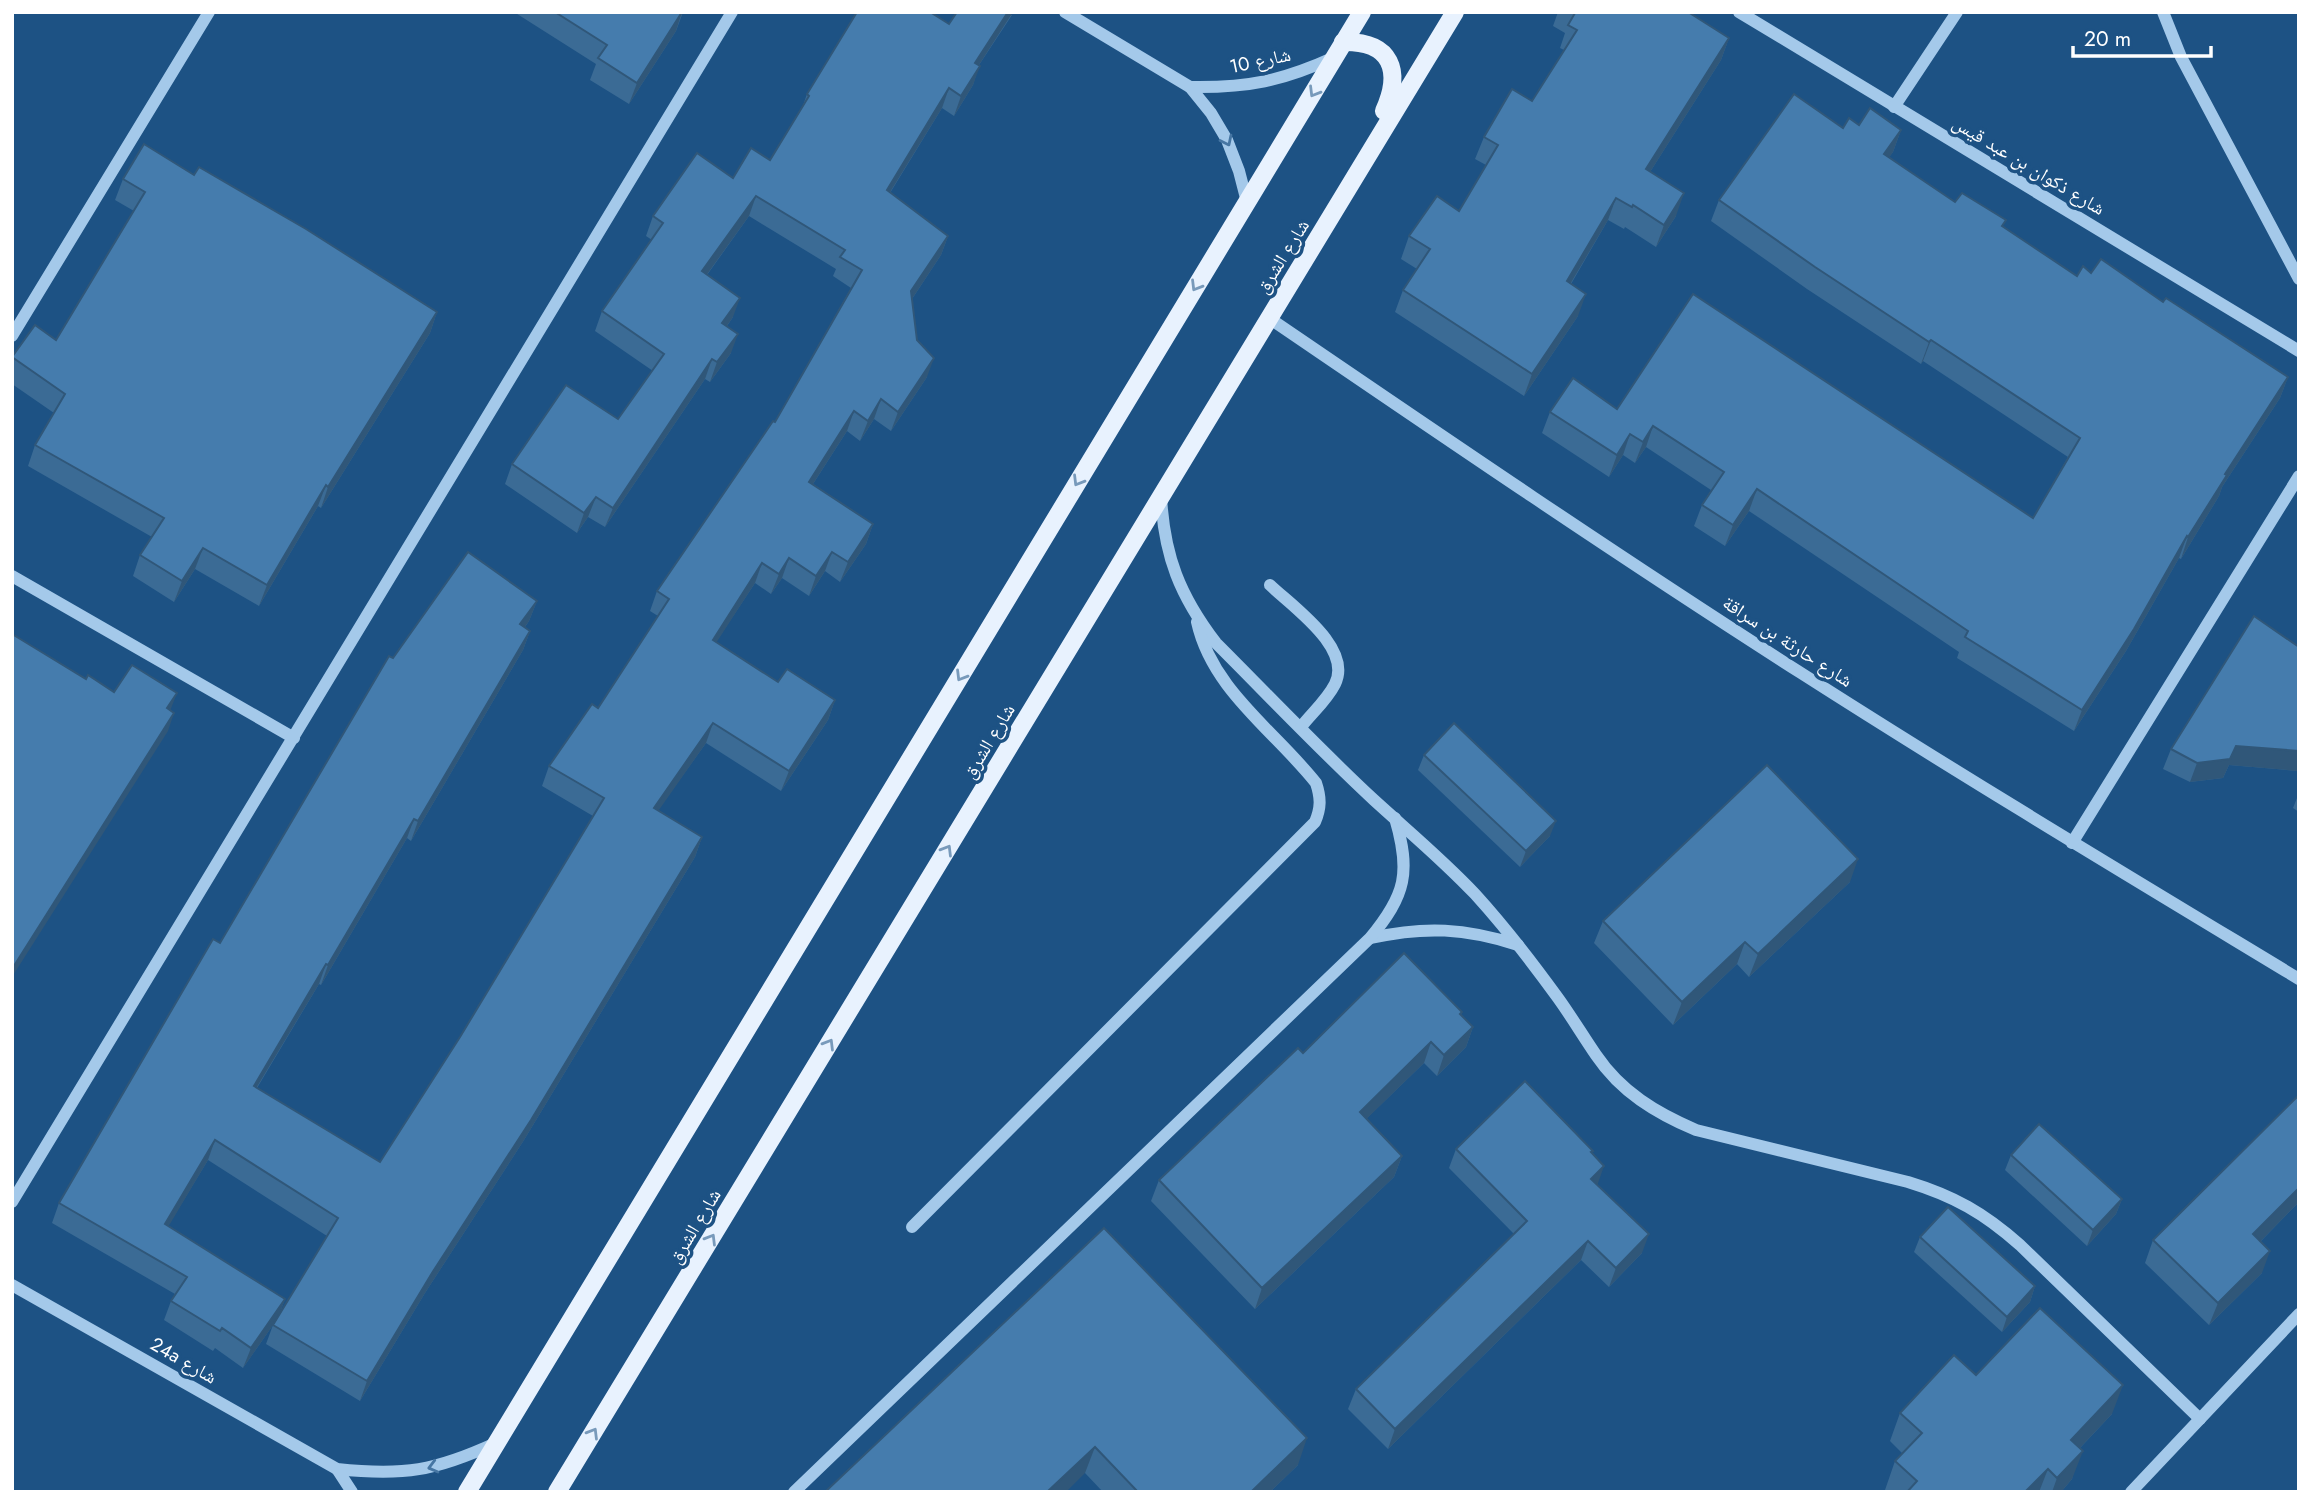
<svg xmlns="http://www.w3.org/2000/svg" width="2311" height="1504" font-family="Jost,'Noto Naskh Arabic',sans-serif">
<rect width="100%" height="100%" fill="#1d5284"/>
<g fill="none" stroke-linecap="round" stroke-linejoin="round">
<!-- minor -->
<g stroke="#a4c9ea" stroke-width="12">
<polyline points="1065,12 1190,87 1211,113 1227,140 1239,171 1247,202"/>
<polyline points="1739,12 2299,351"/>
<polyline points="2163,12 2181,57 2299,279"/>
<path d="M1190 87C1248 88 1282 81 1335 57"/>
<polyline points="1894,107 1957,12"/>
<path d="M1269 318C1445 438 1621 558 1801 673 1965 778 2132 878 2299 979"/>
<polyline points="12,336 209,12"/>
<path d="M1161 496C1164 556 1180 596 1216 643 1268 695 1320 750 1374 800 1408 831 1443 860 1475 894 1505 927 1532 962 1558 998 1571 1016 1583 1036 1596 1055 1621 1092 1656 1113 1696 1130L1908 1182C1954 1196 1984 1213 2020 1245L2200 1419"/>
<polyline points="12,576 294,738"/>
<path d="M1270 585C1293 607 1353 648 1335 684 1327 700 1312 713 1301 727"/>
<polyline points="2072,843 2299,476"/>
<path d="M1371 938C1425 926 1465 928 1518 945"/>
<polyline points="12,1202 732,12"/>
<path d="M912 1227 1315 822C1321 808 1321 798 1316 783 1275 731 1212 690 1197 622"/>
<path d="M12 1285 337 1469C404 1476 435 1471 496 1443"/>
<polyline points="337,1469 352,1492"/>
<path d="M794 1492 1370 938C1406 895 1411 872 1395 818"/>
<polyline points="2131,1492 2299,1314"/>
</g>
<!-- major -->
<g stroke="#e8f2fe" stroke-width="18">
<path d="M1343 42C1392 41 1402 71 1384 111"/>
<polyline points="467,1492 1362,12"/>
<polyline points="557,1492 1455,12"/>
</g>
</g>
<!-- wall -->
<g fill="#3b6b95" fill-rule="evenodd">
<polygon points="514,12 683,12 676,31 629,104 590,80 596,64"/>
<polygon points="1558,12 1688,12 1729,38 1721,60 1650,172 1676,216 1656,247 1625,227 1624,229 1608,220 1571,284 1578,316 1524,396 1395,312 1403,290 1417,269 1401,259 1409,236 1459,211 1486,165 1475,159 1484,137 1532,101 1564,50 1560,48 1565,33 1553,26"/>
<path d="M1012 15 979 65 973 85 954 116 942 108 890 193 948 236 941 255 912 299 917 340 927 377 891 431 874 419 860 441 847 431 813 484 873 524 866 544 840 582 825 571 809 596 782 578 771 594 755 583 716 642 778 682 835 700 828 720 781 791 706 743 658 810 702 837 695 857 524 1140 425 1293 360 1401 266 1344 273 1325 243 1368 215 1348 213 1351 164 1320 171 1301 175 1294 52 1223 59 1203 220 943 393 658 537 601 529 621 525 627 530 631 523 650 411 841 407 838 321 985 319 984 257 1088 380 1162 460 1037 593 816 542 786 549 766 598 708 658 616 650 611 657 591 775 422 851 288 833 276 836 269 749 216 707 275 733 317 727 326 731 353 710 382 705 379 605 527 588 517 577 533 505 484 512 464 618 419 653 371 595 331 602 311 652 240 646 236 653 216 770 160 802 108 807 94 949 24ZM208 1160 327 1236 279 1315 285 1299 168 1226Z"/>
<polygon points="1859,125 1901,130 1893,152 1889,157 1955,202 2003,227 2077,276 2091,273 2163,302 2288,377 2280,398 2222,487 2219,496 2181,559 2179,558 2126,651 2074,731 1957,658 1959,652 1749,511 1725,546 1694,526 1702,505 1711,490 1646,447 1635,463 1623,455 1609,477 1542,433 1550,412 1617,409 2033,518 2068,457 1923,361 1921,364 1807,289 1711,221 1719,200 1843,128"/>
<polygon points="194,175 437,312 430,333 321,508 318,506 259,606 195,569 174,602 133,576 140,555 152,537 28,466 35,445 54,413 12,384 12,357 56,340 134,211 115,200 123,179"/>
<polygon points="2299,647 2299,771 2229,765 2223,778 2190,782 2163,769 2171,749"/>
<polygon points="1424,755 1550,836 1520,867 1418,770"/>
<polygon points="2299,793 2299,812 2293,808"/>
<polygon points="1850,882 1749,977 1737,964 1673,1025 1594,943 1603,921"/>
<polygon points="1462,1012 1461,1015 1473,1027 1466,1047 1437,1076 1424,1063 1366,1119 1402,1156 1394,1177 1255,1309 1151,1201 1159,1180 1303,1053"/>
<polygon points="2299,1095 2299,1202 2261,1241 2262,1273 2209,1325 2145,1263 2153,1240"/>
<polygon points="1456,1149 1592,1153 1597,1185 1642,1253 1609,1287 1581,1260 1388,1449 1348,1409 1356,1389 1514,1234 1449,1168"/>
<polygon points="2011,1155 2122,1199 2116,1214 2087,1246 2005,1170"/>
<polygon points="1104,1228 1298,1465 1270,1492 1103,1492 1085,1473"/>
<polygon points="1920,1237 2035,1286 2030,1302 2002,1332 1914,1252"/>
<polygon points="1976,1375 2112,1414 2080,1448 2072,1479 2061,1492 1887,1492 1885,1490 1895,1461 1903,1454 1890,1441 1900,1413"/>
</g>
<!-- shaded-wall -->
<g fill="#305779">
<polygon points="682,12 676,31 629,104 637,83"/>
<polygon points="1008,12 1013,12 968,82 975,63"/>
<polygon points="1729,38 1721,60 1638,191 1646,169"/>
<polygon points="980,66 973,85 954,116 961,96"/>
<polygon points="949,88 942,108 879,210 887,190"/>
<polygon points="1901,130 1893,152 1877,175 1884,154"/>
<polygon points="1684,193 1676,216 1656,247 1664,225"/>
<polygon points="756,196 749,216 695,291 702,271"/>
<polygon points="1616,198 1608,220 1559,303 1567,281"/>
<polygon points="948,236 941,255 904,311 911,291"/>
<polygon points="1586,294 1578,316 1524,396 1532,374"/>
<polygon points="740,298 733,317 715,343 722,323"/>
<polygon points="437,312 430,333 321,508 328,487"/>
<polygon points="738,334 731,353 710,382 717,362"/>
<polygon points="1931,340 1923,361 1921,364 1929,342"/>
<polygon points="934,358 927,377 891,431 898,412"/>
<polygon points="712,359 705,379 605,527 613,508"/>
<polygon points="2288,377 2280,398 2222,487 2219,496 2181,559 2188,537 2225,474"/>
<polygon points="881,399 874,419 860,441 868,421"/>
<polygon points="854,411 847,431 802,501 809,482"/>
<polygon points="1653,426 1646,447 1635,463 1643,442"/>
<polygon points="1630,434 1623,455 1609,477 1617,455"/>
<polygon points="326,485 318,506 259,606 267,585"/>
<polygon points="1757,489 1749,511 1725,546 1733,525"/>
<polygon points="596,497 588,517 577,533 584,513"/>
<polygon points="873,524 866,544 840,582 848,562"/>
<polygon points="2187,536 2179,558 2126,651 2074,731 2082,710"/>
<polygon points="203,548 195,569 174,602 182,581"/>
<polygon points="832,552 825,571 809,596 816,576"/>
<polygon points="789,558 782,578 771,594 779,574"/>
<polygon points="762,563 755,583 705,660 713,640"/>
<polygon points="537,601 529,621 513,644 520,624"/>
<polygon points="530,631 523,650 411,841 418,821"/>
<polygon points="177,693 170,711 167,708"/>
<polygon points="835,700 828,720 781,791 789,771"/>
<polygon points="174,713 168,731 12,977 12,969"/>
<polygon points="713,723 706,743 647,827 654,808"/>
<polygon points="2236,746 2299,751 2299,771 2229,765 2223,778 2190,782 2197,763"/>
<polygon points="414,819 407,838 321,985 328,965"/>
<polygon points="1556,821 1550,836 1520,867 1526,851"/>
<polygon points="702,837 695,857 524,1140 425,1293 360,1401 367,1381 432,1273"/>
<polygon points="1858,859 1850,882 1749,977 1758,954"/>
<polygon points="1745,942 1737,964 1673,1025 1682,1002"/>
<polygon points="326,964 319,984 246,1105 254,1086"/>
<polygon points="1473,1027 1466,1047 1437,1076 1444,1055"/>
<polygon points="1431,1042 1424,1063 1352,1133 1360,1112"/>
<polygon points="215,1140 208,1160 158,1244 165,1224"/>
<polygon points="1402,1156 1394,1177 1255,1309 1262,1288"/>
<polygon points="1604,1166 1597,1186 1591,1179"/>
<polygon points="2299,1188 2299,1202 2245,1257 2253,1234"/>
<polygon points="2122,1199 2116,1214 2087,1246 2093,1230"/>
<polygon points="1649,1234 1642,1253 1609,1287 1616,1268"/>
<polygon points="1588,1241 1581,1260 1388,1449 1395,1429"/>
<polygon points="2270,1251 2262,1273 2209,1325 2218,1303"/>
<polygon points="2035,1286 2030,1302 2002,1332 2007,1317"/>
<polygon points="285,1299 278,1318 243,1368 251,1348"/>
<polygon points="2123,1385 2112,1414 2060,1469 2071,1440"/>
<polygon points="1307,1438 1298,1465 1270,1492 1251,1492"/>
<polygon points="1095,1447 1085,1473 1066,1492 1047,1492"/>
<polygon points="2083,1451 2072,1479 2061,1492 2052,1492 2057,1478"/>
<polygon points="2048,1469 2039,1492 2025,1492"/>
</g>
<!-- building -->
<g fill="#457cad" stroke="#305779" stroke-width="2">
<polygon points="555,12 682,12 637,83 598,58 607,45"/>
<polygon points="857,12 930,12 949,24 957,12 1008,12 975,63 980,66 961,96 949,88 887,190 948,236 911,291 917,340 934,358 898,412 881,399 868,421 854,411 809,482 873,524 848,562 832,552 816,576 789,558 779,574 762,563 713,640 778,682 787,669 835,700 789,771 713,723 654,808 702,837 531,1120 432,1273 367,1381 273,1325 338,1218 215,1140 165,1224 285,1299 251,1348 222,1328 220,1331 171,1301 187,1277 59,1203 213,939 220,943 389,656 393,658 468,552 537,601 520,624 530,631 418,821 414,819 328,965 326,964 254,1086 380,1162 460,1037 604,798 549,766 592,704 598,708 669,599 657,591 773,421 775,422 862,270 840,257 845,250 756,196 702,271 740,298 722,323 738,334 717,362 712,359 613,508 596,497 584,513 512,464 566,385 618,419 664,354 602,311 663,223 653,216 697,153 733,178 751,148 770,160 809,96 807,94"/>
<polygon points="1575,12 1688,12 1729,38 1646,169 1684,193 1664,225 1633,205 1632,207 1616,198 1567,281 1586,294 1532,374 1403,290 1430,249 1409,236 1437,196 1459,211 1498,145 1484,137 1512,89 1532,101 1577,30 1568,25 1575,13"/>
<polygon points="1794,94 1843,128 1849,118 1859,125 1870,108 1901,130 1884,154 1955,202 1962,193 2006,220 2002,226 2077,276 2083,266 2091,273 2101,259 2163,302 2166,298 2288,377 2225,474 2227,475 2188,537 2187,536 2134,629 2082,710 1965,637 1968,631 1757,489 1733,525 1702,505 1724,472 1653,426 1643,442 1630,434 1617,455 1550,412 1573,378 1617,409 1693,294 2033,518 2080,438 1931,340 1929,342 1815,267 1719,200"/>
<polygon points="144,144 194,175 199,167 306,229 437,312 328,487 326,485 267,585 203,548 182,581 140,555 164,518 35,445 65,394 12,357 35,325 56,340 145,192 123,179"/>
<polygon points="2254,616 2299,647 2299,751 2236,746 2230,759 2197,763 2171,749"/>
<polygon points="12,634 86,679 88,675 114,692 132,665 177,693 167,708 174,713 12,969"/>
<polygon points="1454,723 1556,821 1526,851 1424,755"/>
<polygon points="1767,765 1858,859 1758,954 1745,942 1682,1002 1603,921"/>
<polygon points="1404,953 1462,1012 1460,1014 1473,1027 1444,1055 1431,1042 1360,1112 1402,1156 1262,1288 1159,1180 1298,1048 1303,1053"/>
<polygon points="1525,1081 1593,1151 1591,1152 1604,1166 1591,1179 1649,1234 1616,1268 1588,1241 1395,1429 1356,1389 1527,1221 1456,1149"/>
<polygon points="2299,1095 2299,1188 2253,1234 2270,1251 2218,1303 2153,1240"/>
<polygon points="2039,1124 2122,1199 2093,1230 2011,1155"/>
<polygon points="1948,1207 2035,1286 2007,1317 1920,1237"/>
<polygon points="1104,1228 1307,1438 1251,1492 1138,1492 1095,1447 1047,1492 825,1492"/>
<polygon points="2040,1308 2123,1385 2071,1440 2083,1451 2057,1478 2048,1469 2025,1492 1907,1492 1917,1481 1895,1461 1922,1433 1900,1413 1954,1355 1976,1375"/>
</g>
<!-- one-way arrows -->
<defs><path id="oneway-chevron" d="M-2-3.5L2.5 0L-2 3.5" fill="none" stroke-width="1.6" stroke-linecap="round" stroke-linejoin="round" transform="scale(1.75)"/></defs>
<g stroke="#789abb">
<use href="#oneway-chevron" transform="translate(1314 92) rotate(121)"/>
<use href="#oneway-chevron" transform="translate(1196 286) rotate(121)"/>
<use href="#oneway-chevron" transform="translate(1078 481) rotate(121)"/>
<use href="#oneway-chevron" transform="translate(961 676) rotate(121)"/>
<use href="#oneway-chevron" transform="translate(947 850) rotate(-59)"/>
<use href="#oneway-chevron" transform="translate(829 1044) rotate(-59)"/>
<use href="#oneway-chevron" transform="translate(711 1239) rotate(-59)"/>
<use href="#oneway-chevron" transform="translate(593 1433) rotate(-59)"/>
</g>
<g stroke="#4676a3">
<use href="#oneway-chevron" transform="translate(1227 141) rotate(64)"/>
<use href="#oneway-chevron" transform="translate(433 1467) rotate(165)"/>
</g>
<g text-anchor="middle" stroke-width="7" stroke-linejoin="round" paint-order="stroke">
<!-- street labels -->
<g font-size="19" fill="#fff" stroke="#1d5284">
<text transform="translate(1260 60) rotate(-12)" y="7">شارع 10</text>
<text transform="translate(2029 165) rotate(31)" y="7">شارع ذكوان بن عبد قيس</text>
<text transform="translate(1282 256) rotate(-58)" y="7">شارع الشرق</text>
<text transform="translate(1788 641) rotate(33)" y="7">شارع حارثة بن سراقة</text>
<text transform="translate(988 741) rotate(-59)" y="7">شارع الشرق</text>
<text transform="translate(694 1226) rotate(-59)" y="7">شارع الشرق</text>
<text transform="translate(184 1360) rotate(30)" y="7">24a شارع</text>
</g>
</g>
<!-- border -->
<rect width="2311" height="1504" fill="none" stroke="#ffffff" stroke-width="28"/>
<!-- scale -->
<path d="M2073 46v10h138v-10" fill="none" stroke="#ffffff" stroke-width="3.5"/>
<text x="2084" y="46" font-size="21" fill="#ffffff" stroke="#1d5284" stroke-width="5" paint-order="stroke">20 m</text>
</svg>
